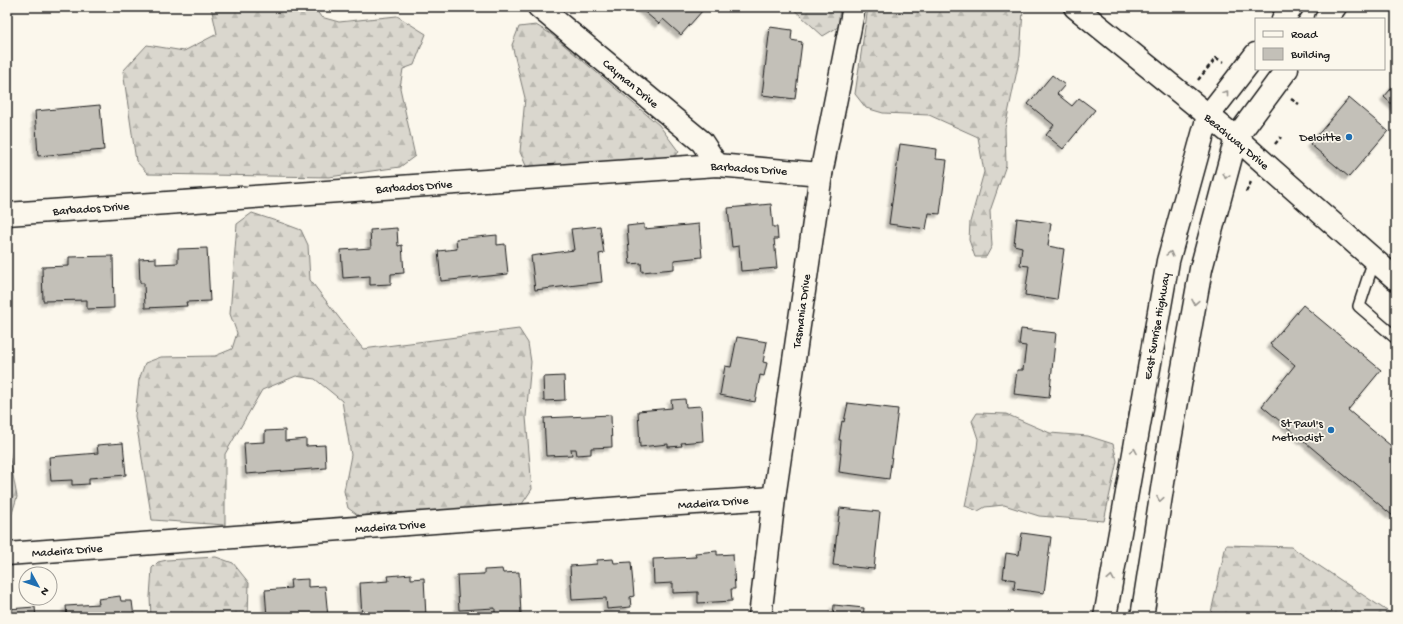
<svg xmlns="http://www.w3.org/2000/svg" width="1403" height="624" font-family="'Gochi Hand',sans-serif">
<defs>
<pattern id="forest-firs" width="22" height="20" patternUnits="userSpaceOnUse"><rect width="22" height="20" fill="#dad7ce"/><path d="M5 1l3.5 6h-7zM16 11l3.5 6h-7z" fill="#bab8b0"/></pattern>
<filter id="shadow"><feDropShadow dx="-3.5" dy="3.5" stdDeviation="1" flood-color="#0004"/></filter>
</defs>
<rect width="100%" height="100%" fill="#fbf7ec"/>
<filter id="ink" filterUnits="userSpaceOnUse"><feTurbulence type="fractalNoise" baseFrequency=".025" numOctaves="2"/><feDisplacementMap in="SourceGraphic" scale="8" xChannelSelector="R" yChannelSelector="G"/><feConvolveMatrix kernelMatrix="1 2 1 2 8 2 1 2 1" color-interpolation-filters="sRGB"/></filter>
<g filter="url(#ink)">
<!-- forest -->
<g fill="url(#forest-firs)" stroke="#7b7a75">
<polygon points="211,7 314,7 321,17 339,22 397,16 426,34 414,65 403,69 400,88 415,156 400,167 329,177 148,174 136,161 123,71 147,45 184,51 217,34"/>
<polygon points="791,7 840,7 838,27 823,36"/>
<polygon points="868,7 1022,7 1023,10 1020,56 1005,128 1006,165 990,211 992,246 986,257 975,257 969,240 970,222 984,172 978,137 929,115 883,113 866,108 855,94"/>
<polygon points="536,25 551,34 659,125 679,152 650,175 527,168 520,152 525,98 512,45 519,27"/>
<polygon points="252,213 285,224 301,230 308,245 310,280 363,349 519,329 528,343 531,362 526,417 532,489 522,504 363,519 348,508 344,491 351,455 342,401 315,379 296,376 262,390 225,454 225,525 152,520 135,416 139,380 145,363 161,357 215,356 232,349 237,333 230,314 237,224"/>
<polygon points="977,413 1006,414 1050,433 1088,436 1113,444 1117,461 1104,521 1039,516 1004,505 985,507 978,511 965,506 977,448 978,439 972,421"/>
<polygon points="7,443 17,497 8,526 7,527"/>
<polygon points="1226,545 1291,547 1396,617 1210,617"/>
<polygon points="216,557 233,563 249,583 248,617 151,617 150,597 152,568 158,562 167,560"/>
</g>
<!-- building -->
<g fill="#c3c0b8" stroke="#1c1c1c" filter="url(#shadow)">
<polygon points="642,7 699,7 703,10 681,35 663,19 659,24 640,8"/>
<polygon points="770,27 792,30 791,40 802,42 795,99 762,95"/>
<polygon points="1052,75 1065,85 1057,94 1072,106 1079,98 1095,110 1063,149 1046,135 1054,125 1028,104"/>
<polygon points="1396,83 1396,108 1384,97"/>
<polygon points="1349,98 1388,131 1349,177 1310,144"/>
<polygon points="100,105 104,150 38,156 35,111"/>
<polygon points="900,144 937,149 936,159 947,160 940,214 929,213 926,229 889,224"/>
<polygon points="771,204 773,227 777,227 778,239 774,239 777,268 741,271 739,246 732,247 728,208"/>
<polygon points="1017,218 1051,223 1048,246 1064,249 1057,300 1025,295 1029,266 1020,265 1022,247 1014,245"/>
<polygon points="644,224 644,229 699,224 702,257 674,260 674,269 642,272 641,263 630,264 627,226"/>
<polygon points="600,226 604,253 599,254 602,282 535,290 531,256 574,250 571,229"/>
<polygon points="397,228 398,246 402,245 404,273 391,274 391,284 370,285 370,276 343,278 341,250 371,248 370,230"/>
<polygon points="497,235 497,245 505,244 508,274 441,281 438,251 457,249 456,239"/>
<polygon points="207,248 210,301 186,302 187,306 145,308 144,283 140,283 139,259 156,258 156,264 178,263 178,249"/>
<polygon points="113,256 114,308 87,309 87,300 43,301 42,267 69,266 69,257"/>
<polygon points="7,278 10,313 7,313"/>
<polygon points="1303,305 1381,370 1348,410 1396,450 1396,513 1393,516 1262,406 1295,365 1270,344"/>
<polygon points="1021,329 1056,333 1049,398 1014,394 1017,370 1023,370 1026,346 1019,345"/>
<polygon points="737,337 767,342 763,362 767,363 764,376 760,375 755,402 720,395 725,366 731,367"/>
<polygon points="564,376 565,400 544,401 543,377"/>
<polygon points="685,399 686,407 701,406 703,441 681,443 682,446 668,447 668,444 640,447 638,411 672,408 671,400"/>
<polygon points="848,403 898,409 889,479 839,472 841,453 840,453 841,440 839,440 842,421 844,422"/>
<polygon points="611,415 612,447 591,448 591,454 577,455 576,449 571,449 572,455 546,456 544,418"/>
<polygon points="285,430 285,441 306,439 306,446 325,445 326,468 246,474 244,443 265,442 265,431"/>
<polygon points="123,443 126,475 89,478 89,484 72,485 72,480 51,481 49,457 98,453 97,445"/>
<polygon points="840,508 880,512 874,569 833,565"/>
<polygon points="1022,533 1051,537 1044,593 1014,589 1015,580 1003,578 1006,553 1019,555"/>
<polygon points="717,551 717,555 733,554 735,589 731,589 732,601 698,603 698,592 673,593 673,583 654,584 653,559 696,557 695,553"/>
<polygon points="613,559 614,563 631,562 634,596 630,597 631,607 607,609 606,598 572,600 570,566 597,564 597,560"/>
<polygon points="502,569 503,573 519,572 521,614 495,616 495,608 459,610 457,575 484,574 484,570"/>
<polygon points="411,574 411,579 424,578 426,617 389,617 389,616 362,617 360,583 389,581 388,576"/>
<polygon points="308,579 308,587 325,586 328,617 267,617 265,590 291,588 290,580"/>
<polygon points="120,596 121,601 132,601 134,617 67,617 66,606 99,604 98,599"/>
<polygon points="834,605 864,608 863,617 833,617"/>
<polygon points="35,607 36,617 9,617 8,609"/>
</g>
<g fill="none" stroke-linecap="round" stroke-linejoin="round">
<!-- service casing -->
<g stroke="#1c1c1c" stroke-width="14">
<polyline id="service" points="1374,260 1359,306 1396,338"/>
</g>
<!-- minor casing -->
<g stroke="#1c1c1c" stroke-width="25">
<g id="minor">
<polyline points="539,7 702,142 717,165"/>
<polyline points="1236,138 1396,279"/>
<polyline points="7,214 717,165 821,174"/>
<polyline points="7,554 649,506 774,498"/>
<polyline points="760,617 774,498 821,174 854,7"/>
</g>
</g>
<!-- tertiary casing -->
<g stroke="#1c1c1c" stroke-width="25">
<polyline id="tertiary" points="1075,7 1236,138"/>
</g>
<!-- primary casing -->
<g stroke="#1c1c1c" stroke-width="25">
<g id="primary">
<polyline points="1283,19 1292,7"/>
<polyline points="1326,19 1335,7"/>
<polyline points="1105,617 1168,261 1208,116 1256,54"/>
<polyline points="1142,617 1168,451 1201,269 1236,138 1287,69"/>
</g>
</g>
<!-- path -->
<g stroke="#1c1c1c" stroke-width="2.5" stroke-dasharray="4 3" stroke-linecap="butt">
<polyline points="1198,80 1216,58 1224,62"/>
<polyline points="1291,99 1299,104"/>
<polyline points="1275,144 1281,137"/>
<polyline points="1246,192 1252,180"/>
</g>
<!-- service -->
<use href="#service" stroke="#fbf7ec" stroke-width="11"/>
<!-- minor -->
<use href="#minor" stroke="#fbf7ec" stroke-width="22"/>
<!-- tertiary -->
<use href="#tertiary" stroke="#fbf7ec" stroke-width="22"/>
<!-- primary -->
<use href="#primary" stroke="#fbf7ec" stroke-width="22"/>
</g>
<!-- one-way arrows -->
<defs><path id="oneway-chevron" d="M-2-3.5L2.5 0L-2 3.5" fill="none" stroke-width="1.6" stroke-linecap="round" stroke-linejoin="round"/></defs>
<g stroke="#97948e">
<use href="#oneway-chevron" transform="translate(1226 93) rotate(-52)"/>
<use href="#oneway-chevron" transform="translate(1226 176) rotate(105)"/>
<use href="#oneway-chevron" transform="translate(1170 254) rotate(-75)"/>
<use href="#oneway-chevron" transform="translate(1195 302) rotate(100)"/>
<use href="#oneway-chevron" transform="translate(1134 451) rotate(-80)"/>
<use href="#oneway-chevron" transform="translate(1160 499) rotate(99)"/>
<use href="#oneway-chevron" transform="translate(1111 578) rotate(-80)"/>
</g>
</g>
<!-- markers -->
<g fill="#1f6fb2" stroke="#fbf7ec" stroke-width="1.5">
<circle cx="1349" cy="137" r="4"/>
<circle cx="1331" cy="430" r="4"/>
</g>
<g text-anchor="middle" stroke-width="3.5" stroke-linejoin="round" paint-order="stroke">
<!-- street labels -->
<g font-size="12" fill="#1c1c1c" stroke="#fbf7ec">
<text transform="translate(631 83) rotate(40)" y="4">Cayman Drive</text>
<text transform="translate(1237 141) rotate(40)" y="4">Beachway Drive</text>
<text transform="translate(749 168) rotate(4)" y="4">Barbados Drive</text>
<text transform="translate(414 186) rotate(-4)" y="4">Barbados Drive</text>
<text transform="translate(91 208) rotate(-4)" y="4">Barbados Drive</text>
<text transform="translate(801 311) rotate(-82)" y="4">Tasmania Drive</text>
<text transform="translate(1156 326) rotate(-80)" y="4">East Sunrise Highway</text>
<text transform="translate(713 502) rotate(-4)" y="4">Madeira Drive</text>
<text transform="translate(390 526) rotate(-4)" y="4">Madeira Drive</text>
<text transform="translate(67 550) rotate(-4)" y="4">Madeira Drive</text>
</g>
<!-- poi labels -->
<g font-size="12" fill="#1c1c1c" stroke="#fbf7ec" text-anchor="end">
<text x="1341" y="141">Deloitte</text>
<text x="1323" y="427">St Paul's<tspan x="1323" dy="14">Methodist</tspan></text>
</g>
</g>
<!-- margin -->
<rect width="1403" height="624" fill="none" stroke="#fbf7ec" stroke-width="24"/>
<rect x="12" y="12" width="1379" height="600" fill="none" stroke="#1c1c1c" stroke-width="1.5" filter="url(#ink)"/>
<!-- legend -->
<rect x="1255" y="18" width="130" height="52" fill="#fbf7ec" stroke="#a29f99"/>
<rect x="1263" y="31" width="20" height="6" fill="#fbf7ec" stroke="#a29f99"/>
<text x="1291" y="38" font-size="12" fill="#1c1c1c">Road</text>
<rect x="1263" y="48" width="20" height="12" fill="#c3c0b8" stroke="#a29f99"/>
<text x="1291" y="58" font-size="12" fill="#1c1c1c">Building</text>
<!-- north arrow -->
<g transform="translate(38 586) rotate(130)"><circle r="19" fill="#fbf7ec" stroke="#a29f99"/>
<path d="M0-3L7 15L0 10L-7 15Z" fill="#1f6fb2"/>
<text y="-6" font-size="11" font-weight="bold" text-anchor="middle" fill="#1c1c1c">N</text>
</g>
</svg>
